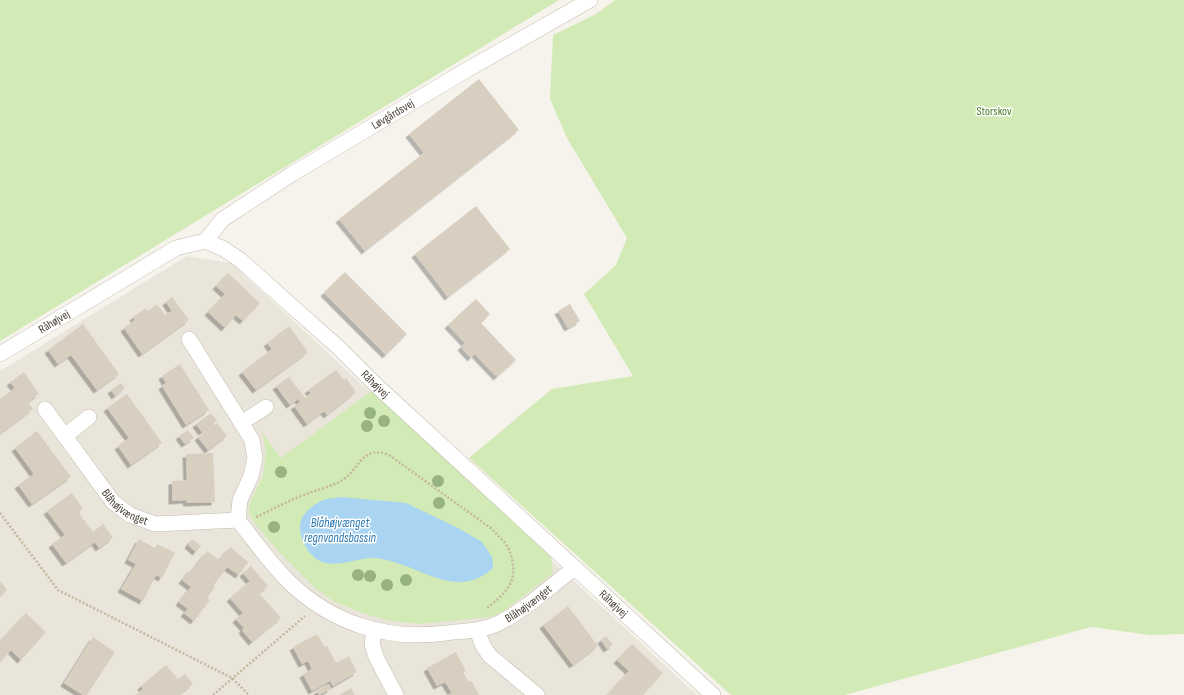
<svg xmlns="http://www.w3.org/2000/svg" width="1184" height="695" font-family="'Sofia Sans Condensed',sans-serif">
<defs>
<filter id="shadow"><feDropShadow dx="-3.5" dy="3.5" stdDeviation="0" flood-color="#0004"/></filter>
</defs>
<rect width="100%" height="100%" fill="#f6f3ec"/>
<!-- residential -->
<polygon fill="#eae5da" points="187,256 231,263 697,695 0,695 0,371"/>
<!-- green -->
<g fill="#d2eab5">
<polygon points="0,0 559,0 0,341"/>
<polygon points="615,0 1184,0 1184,634 1150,635 1091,627 845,695 731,695 469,458 552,389 633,376 584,294 616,265 627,238 567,138 550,99 553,35 596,14"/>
<polygon points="374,389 551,556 553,573 504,611 490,617 419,624 387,620 362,613 333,601 315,588 280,553 256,525 249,513 249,504 263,476 266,451 262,432 281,458"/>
</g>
<!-- water -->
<path fill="#a9d4f2" d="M342 497 406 503 460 529 482 542 492 557 493 568C459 599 426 570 390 561 385 560 380 558 375 558 357 557 335 570 318 560 306 552 297 535 301 520 304 512 316 503 323 500 329 498 336 498 342 497Z"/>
<!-- building -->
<g fill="#d8cfc1" filter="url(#shadow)">
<polygon points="479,79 519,130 365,251 339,219 424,153 409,134"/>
<polygon points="476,206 510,249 448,297 415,254"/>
<polygon points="345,272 407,334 386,355 324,293"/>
<polygon points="228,273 260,303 243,321 236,315 225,328 208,312 225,294 216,286"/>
<polygon points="172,297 189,320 142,354 124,328 135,320 133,317 146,308 148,311 157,304 165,315 172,311 166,302"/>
<polygon points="476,299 490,314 481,323 516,360 497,377 475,354 471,358 461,347 465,343 448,325"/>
<polygon points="570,304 580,321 568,328 558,311"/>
<polygon points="83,324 119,374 97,390 71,355 58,364 48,350"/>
<polygon points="289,326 308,352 256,390 242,372 272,349 267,343"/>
<polygon points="180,364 209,410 186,425 162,386 166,383 162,376"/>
<polygon points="336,370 344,380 346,378 356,392 327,415 324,411 307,424 294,406 300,402 298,399 290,405 276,386 289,377 305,398 311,393 308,390"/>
<polygon points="24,372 39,394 28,402 33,409 0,434 0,399 15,388 10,382"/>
<polygon points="121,383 125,388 115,396 111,390"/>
<polygon points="127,394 162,443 131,465 118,446 129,438 107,408"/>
<polygon points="211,413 217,421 202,432 196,424"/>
<polygon points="217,423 227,436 208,450 198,437"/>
<polygon points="188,430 194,438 185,444 179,436"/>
<polygon points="37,431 71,477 32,504 18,485 34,474 15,448"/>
<polygon points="213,453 215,502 187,503 186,500 172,501 172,481 187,480 186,454"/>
<polygon points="72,493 83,509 78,512 93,532 103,524 113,538 99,548 95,542 66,563 52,544 65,535 47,511"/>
<polygon points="139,539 155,548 157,544 175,553 162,578 156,575 143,601 121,589 136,564 128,560"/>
<polygon points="192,539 201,546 196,552 188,545"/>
<polygon points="230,547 248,562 239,575 227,567 213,586 215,587 207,598 210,600 194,621 184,613 188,609 179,602 191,587 182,580 191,569 193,570 207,551 219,560"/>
<polygon points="251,566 268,586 259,593 281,618 252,642 242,630 244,628 236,619 243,613 230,598 250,581 243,573"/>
<polygon points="0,581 7,590 0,596"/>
<polygon points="568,606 598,646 573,665 543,625"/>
<polygon points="26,613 46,632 21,660 11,650 0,663 0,639 1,640"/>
<polygon points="317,634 325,647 327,646 336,663 349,656 357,672 333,686 330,681 312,691 303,674 312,669 308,661 302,664 293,647"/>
<polygon points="606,636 613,645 607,649 601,640"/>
<polygon points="93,637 115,652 87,695 83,695 64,683"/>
<polygon points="632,644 663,673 643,695 607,695 629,671 617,660"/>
<polygon points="456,652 466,671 463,672 469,682 472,681 479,695 447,695 452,693 445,682 437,686 427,668"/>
<polygon points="166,665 178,679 185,674 193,684 178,695 136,695 143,689 141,686"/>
<polygon points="329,684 331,689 319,695 317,691"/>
<polygon points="351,688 355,695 339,695"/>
</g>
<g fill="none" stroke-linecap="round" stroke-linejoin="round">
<!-- minor casing -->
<g stroke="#c2bbae" stroke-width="16">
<g id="minor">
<path id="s1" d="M205 241 223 219 292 174 465 71 590 0"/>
<polyline points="189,339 252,440 255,458 251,476 240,500 238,520"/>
<path id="s2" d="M0 354 176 248 205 241 222 248 239 259 339 348 377 386 713 695"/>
<path id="s3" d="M45 409 113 502 130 515 155 524 238 520C254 540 270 563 288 581 331 623 386 641 446 633 463 631 483 631 499 623 527 609 550 586 575 568"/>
<polyline points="241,423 266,407"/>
<polyline points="65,436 89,417"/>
<polyline points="374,630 372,644 376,657 396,695"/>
<polyline points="477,630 483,646 490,656 537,695"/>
</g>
</g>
<!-- path -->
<g stroke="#c4b79f" stroke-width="2.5" stroke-dasharray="2 2" stroke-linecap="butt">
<polyline points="0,513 58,590 232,678 249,695"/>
<path d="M256 517C272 510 287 501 304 495 317 489 332 487 344 479 361 466 363 445 389 455L492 529C496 534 501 538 505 543 512 552 516 570 511 582 507 593 494 602 486 609"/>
<polyline points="213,695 305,616"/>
</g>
<!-- minor -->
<use href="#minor" stroke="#fff" stroke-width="15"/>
</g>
<!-- trees -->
<g fill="#97b381">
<circle cx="370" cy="413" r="6"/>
<circle cx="384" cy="421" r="6"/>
<circle cx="367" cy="426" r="6"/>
<circle cx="281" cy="472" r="6"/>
<circle cx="438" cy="481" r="6"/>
<circle cx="439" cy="503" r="6"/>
<circle cx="274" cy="527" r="6"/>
<circle cx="358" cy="575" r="6"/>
<circle cx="370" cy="576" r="6"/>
<circle cx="406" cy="580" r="6"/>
<circle cx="387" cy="585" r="6"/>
</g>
<g text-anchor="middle" stroke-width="3" stroke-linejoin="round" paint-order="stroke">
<!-- park labels -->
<g font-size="12" fill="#4a7f2a" stroke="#fff">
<text x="994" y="115">Storskov</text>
</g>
<!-- street labels -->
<g font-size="12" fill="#4b4439" stroke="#fff">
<text dy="4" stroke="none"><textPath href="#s1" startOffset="228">Løvgårdsvej</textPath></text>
<text dy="4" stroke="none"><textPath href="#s2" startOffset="63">Råhøjvej</textPath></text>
<text dy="4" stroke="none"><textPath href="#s2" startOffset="459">Råhøjvej</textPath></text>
<text dy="4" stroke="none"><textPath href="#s3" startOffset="128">Blåhøjvænget</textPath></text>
<text dy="4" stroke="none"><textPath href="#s3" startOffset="587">Blåhøjvænget</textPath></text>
<text dy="4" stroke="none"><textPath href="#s2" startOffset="783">Råhøjvej</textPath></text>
</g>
<!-- water labels -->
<g font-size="13" font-style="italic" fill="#2e7ab2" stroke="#fff">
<text x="340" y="527">Blåhøjvænget<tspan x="340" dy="15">regnvandsbassin</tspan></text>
</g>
</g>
</svg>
